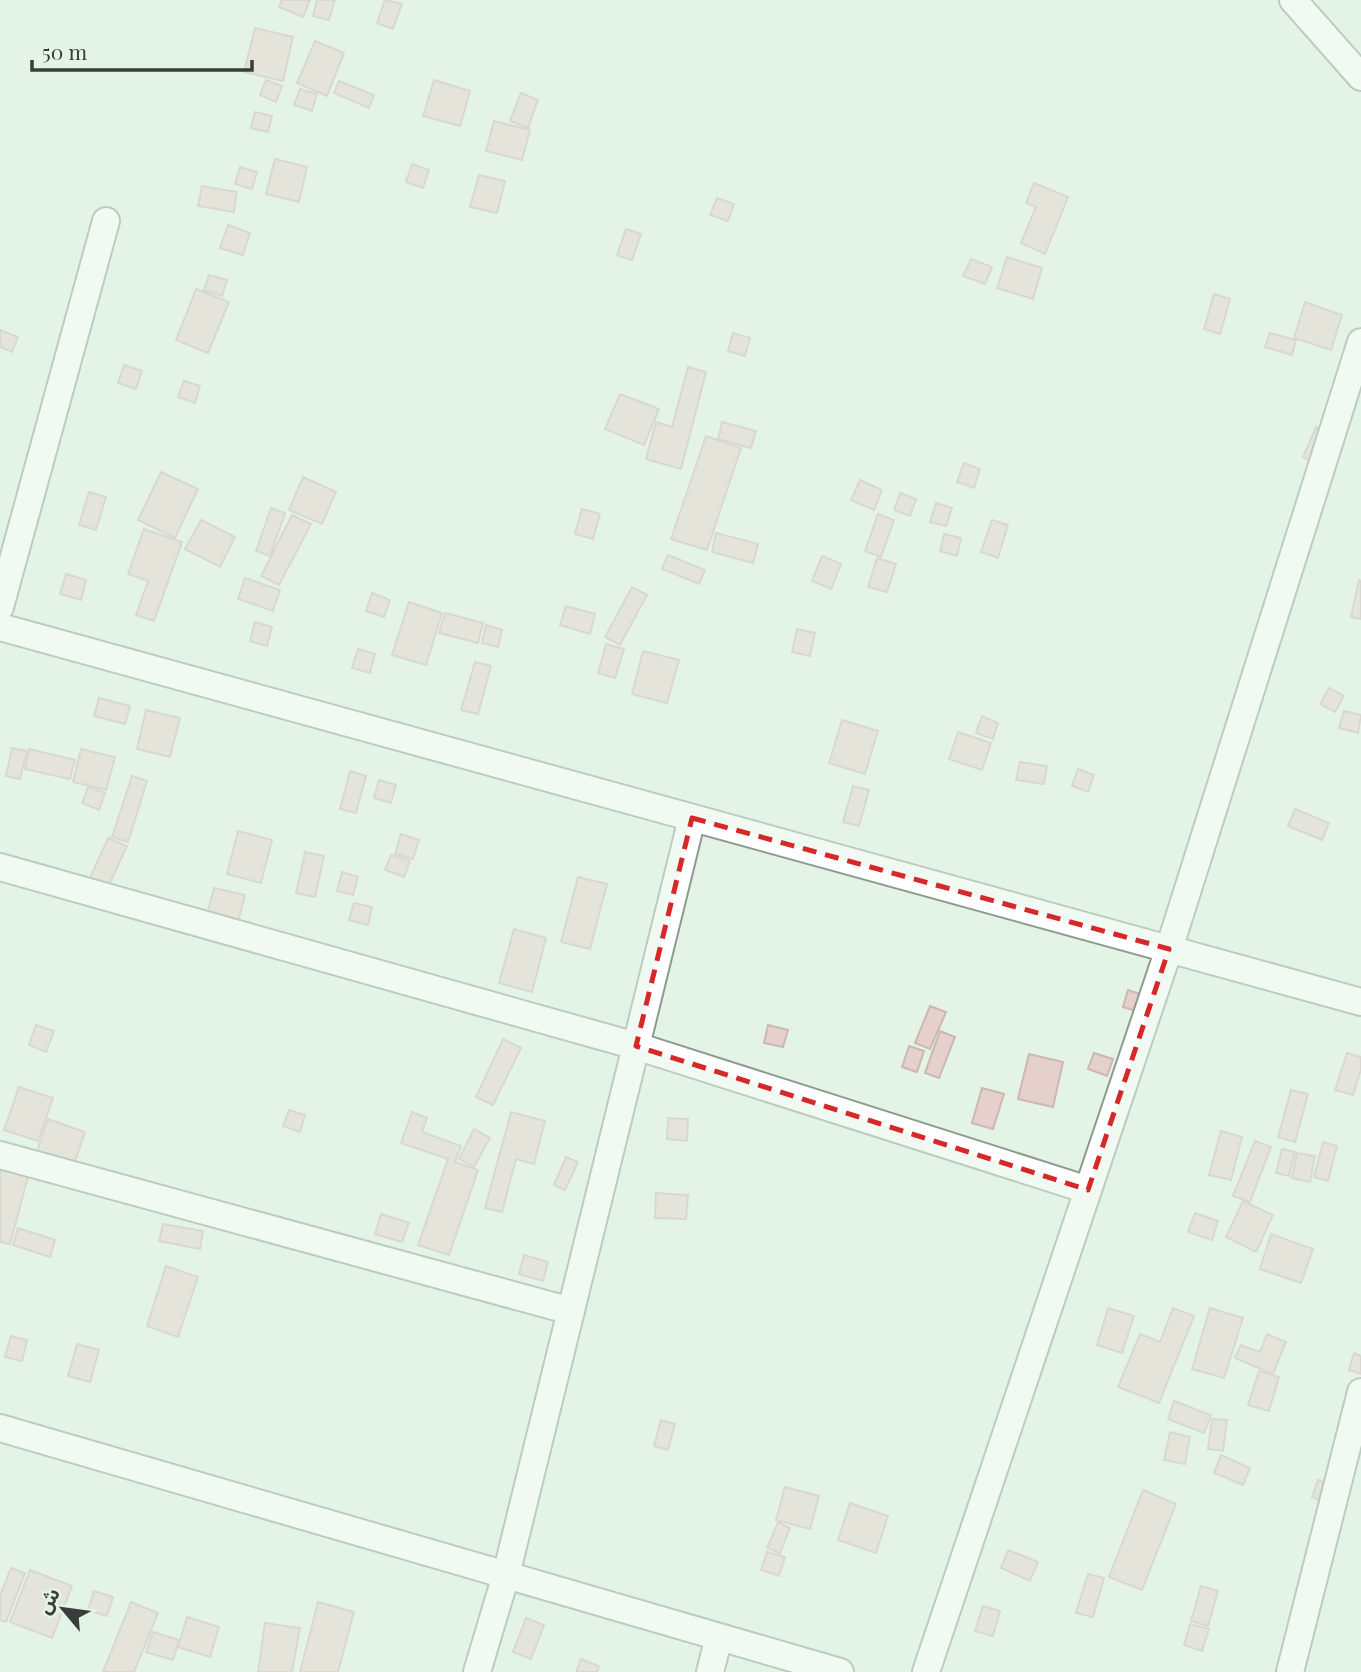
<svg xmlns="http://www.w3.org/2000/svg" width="1361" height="1672" font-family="'Playfair Display','Noto Sans Arabic',serif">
<rect width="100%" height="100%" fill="#e3f4e7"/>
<!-- building -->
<g fill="#e5d0cc" stroke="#ccb7b3" stroke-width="2">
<polygon points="282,0 310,0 303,17 279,7"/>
<polygon points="317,0 335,0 329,20 313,16"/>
<polygon points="385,0 402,4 393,29 377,23"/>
<polygon points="255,28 293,37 283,81 244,72"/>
<polygon points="315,41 344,53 327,96 297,83"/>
<polygon points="266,80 282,86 276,102 260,95"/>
<polygon points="434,80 470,91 460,126 423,116"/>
<polygon points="339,81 374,95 369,108 334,93"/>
<polygon points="300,89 317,94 312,111 294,105"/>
<polygon points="521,93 538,100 528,128 510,121"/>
<polygon points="255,112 272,116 268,132 251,128"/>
<polygon points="494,121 530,130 522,160 486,151"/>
<polygon points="275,159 307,167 299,202 266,194"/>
<polygon points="412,164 429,170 423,188 406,182"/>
<polygon points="240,167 257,172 252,189 235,184"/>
<polygon points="479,175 505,181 497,213 470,207"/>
<polygon points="1034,183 1068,197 1045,254 1021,243 1036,207 1026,203"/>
<polygon points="202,186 237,192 234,212 198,206"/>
<polygon points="717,198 734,204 728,221 710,215"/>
<polygon points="228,225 250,233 243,255 220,248"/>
<polygon points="626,229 641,234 632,260 617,255"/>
<polygon points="1007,257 1042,268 1033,299 997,288"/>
<polygon points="971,259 992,267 985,284 963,276"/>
<polygon points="209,275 227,280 222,296 204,290"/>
<polygon points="196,289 229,302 208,353 176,340"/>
<polygon points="1214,294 1230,299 1220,334 1204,329"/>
<polygon points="1305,302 1342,315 1331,350 1294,338"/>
<polygon points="0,330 18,337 12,352 0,347"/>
<polygon points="733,333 750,338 745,356 728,351"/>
<polygon points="1270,333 1296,340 1292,355 1265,347"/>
<polygon points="124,365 142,371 136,389 118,383"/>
<polygon points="688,367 706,372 681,469 646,459 656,422 672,427"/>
<polygon points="184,381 200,386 195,403 178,397"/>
<polygon points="620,394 659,409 644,445 605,429"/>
<polygon points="722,422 756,431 751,448 718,439"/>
<polygon points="1316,427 1332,434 1319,464 1303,457"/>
<polygon points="706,436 741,448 707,550 671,539"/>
<polygon points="964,463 980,469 974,488 957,482"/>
<polygon points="161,472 198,489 175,538 138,520"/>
<polygon points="303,477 336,492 322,524 289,510"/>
<polygon points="860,480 882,490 874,510 851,500"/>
<polygon points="89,492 106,497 96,530 79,525"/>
<polygon points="900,493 916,499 910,516 894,510"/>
<polygon points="936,503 952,508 946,526 930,522"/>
<polygon points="271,508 285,513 270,556 256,551"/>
<polygon points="582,509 600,514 593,539 575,534"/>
<polygon points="878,514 894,520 881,557 865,551"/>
<polygon points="292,515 311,524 279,585 261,576"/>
<polygon points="201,520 235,537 220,567 185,549"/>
<polygon points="992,520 1008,525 998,558 981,552"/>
<polygon points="144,529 182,542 154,621 136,615 148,581 128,574"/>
<polygon points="716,533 758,544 753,563 712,552"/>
<polygon points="944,534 961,538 957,556 940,551"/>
<polygon points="668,555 705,570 699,584 662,569"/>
<polygon points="822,556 841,564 831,589 812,581"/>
<polygon points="877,558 896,564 887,592 868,587"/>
<polygon points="66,574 86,580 81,600 60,594"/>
<polygon points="245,578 280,590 273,611 238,599"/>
<polygon points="1359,580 1361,581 1361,619 1351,617"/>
<polygon points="632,587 647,595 620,645 605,637"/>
<polygon points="372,593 390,600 384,617 366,611"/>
<polygon points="409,602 442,613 426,665 392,655"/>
<polygon points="566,606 595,614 590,634 560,625"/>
<polygon points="445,613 483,623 478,643 439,633"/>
<polygon points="255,622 272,627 267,646 250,641"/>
<polygon points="486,625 502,630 498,647 482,643"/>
<polygon points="797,629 815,633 810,656 792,652"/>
<polygon points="606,644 624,649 615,678 598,673"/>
<polygon points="358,649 375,654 370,673 352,668"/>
<polygon points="643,651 679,660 667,703 632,694"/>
<polygon points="475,662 491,666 478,714 461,710"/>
<polygon points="1329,688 1344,696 1335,712 1320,704"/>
<polygon points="99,698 130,706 125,724 94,716"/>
<polygon points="146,710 180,718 170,757 137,749"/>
<polygon points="1344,711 1361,715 1358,733 1339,728"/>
<polygon points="982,716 998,723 993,739 976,733"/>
<polygon points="842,720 878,731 865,774 829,763"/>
<polygon points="958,732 991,743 982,770 949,759"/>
<polygon points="12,748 27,751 20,779 6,776"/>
<polygon points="29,749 75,760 70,779 25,769"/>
<polygon points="81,749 115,757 106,790 73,782"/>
<polygon points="1020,762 1047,766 1044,784 1016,780"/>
<polygon points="1078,769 1094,775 1088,792 1072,786"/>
<polygon points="350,771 366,776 356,813 340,809"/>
<polygon points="132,776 147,781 128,842 112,837"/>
<polygon points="379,780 396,785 391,803 374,798"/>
<polygon points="853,786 869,790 859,826 843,822"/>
<polygon points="88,787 105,793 99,810 82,803"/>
<polygon points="1295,809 1329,823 1322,840 1288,826"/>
<polygon points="238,831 272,840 261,883 227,874"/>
<polygon points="401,834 419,840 413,859 395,854"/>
<polygon points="108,838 127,846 103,898 85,889"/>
<polygon points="305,852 324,856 315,897 296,893"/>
<polygon points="391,855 410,861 404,877 385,870"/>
<polygon points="342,872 358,877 353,895 337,891"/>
<polygon points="578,877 607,884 590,949 561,942"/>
<polygon points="214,888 245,895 236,929 205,922"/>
<polygon points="354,903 372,907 368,925 349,920"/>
<polygon points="514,929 546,938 532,992 499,983"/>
<polygon points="1128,990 1149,997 1143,1013 1123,1007"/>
<polygon points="930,1006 946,1012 930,1049 915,1043"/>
<polygon points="36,1025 54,1031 46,1052 29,1045"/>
<polygon points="768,1025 788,1030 783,1047 764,1043"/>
<polygon points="940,1031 955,1037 939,1078 925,1073"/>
<polygon points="503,1039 521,1048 493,1105 476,1097"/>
<polygon points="909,1046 924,1051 917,1072 902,1067"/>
<polygon points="1094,1053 1113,1059 1107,1076 1088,1069"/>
<polygon points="1347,1053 1361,1057 1361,1069 1353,1095 1335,1090"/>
<polygon points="1029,1054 1063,1062 1053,1107 1018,1099"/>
<polygon points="19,1087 53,1098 38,1141 4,1130"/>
<polygon points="982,1088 1004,1094 993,1129 972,1123"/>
<polygon points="1291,1090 1308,1094 1295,1142 1278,1137"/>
<polygon points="289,1110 305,1115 300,1132 283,1126"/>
<polygon points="412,1112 427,1118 422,1132 461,1146 455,1162 478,1170 449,1255 418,1245 448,1159 401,1143"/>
<polygon points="511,1112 545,1121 534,1164 516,1159 502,1212 485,1208"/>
<polygon points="668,1118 688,1119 687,1141 667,1139"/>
<polygon points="48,1119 85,1132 72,1170 35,1157"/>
<polygon points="474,1129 490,1138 474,1167 459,1159"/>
<polygon points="1221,1131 1242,1137 1231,1180 1209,1175"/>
<polygon points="1255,1141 1271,1147 1250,1202 1233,1196"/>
<polygon points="1323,1142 1337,1146 1328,1181 1314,1177"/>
<polygon points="1282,1149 1295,1152 1289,1176 1276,1173"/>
<polygon points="1297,1153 1315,1156 1310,1182 1292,1178"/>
<polygon points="566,1157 578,1162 565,1190 554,1185"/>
<polygon points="0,1165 29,1173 10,1244 0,1242"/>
<polygon points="656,1193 688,1195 686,1219 655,1218"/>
<polygon points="1243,1201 1273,1215 1256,1252 1226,1237"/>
<polygon points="1195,1213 1218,1221 1212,1240 1188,1232"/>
<polygon points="381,1214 409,1223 402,1242 375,1234"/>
<polygon points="163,1224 203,1231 200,1249 159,1241"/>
<polygon points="18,1228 55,1240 50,1257 13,1245"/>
<polygon points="1271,1234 1313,1249 1301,1283 1260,1269"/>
<polygon points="524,1255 548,1262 543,1281 519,1274"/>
<polygon points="166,1266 198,1277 178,1337 147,1326"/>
<polygon points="1108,1308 1134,1316 1122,1353 1097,1345"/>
<polygon points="1173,1308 1194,1316 1159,1403 1118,1387 1140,1334 1160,1342"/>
<polygon points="1210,1308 1243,1318 1224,1378 1192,1369"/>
<polygon points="1267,1334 1286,1342 1273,1374 1235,1358 1241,1345 1260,1352"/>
<polygon points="11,1336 27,1340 22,1361 5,1357"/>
<polygon points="77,1344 99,1350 90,1382 68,1376"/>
<polygon points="1354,1353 1361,1356 1361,1374 1349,1370"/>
<polygon points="1259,1371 1279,1377 1269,1411 1248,1405"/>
<polygon points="1174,1401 1211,1415 1204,1433 1168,1419"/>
<polygon points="1212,1419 1227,1420 1223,1451 1208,1449"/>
<polygon points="661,1420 675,1424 668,1450 654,1446"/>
<polygon points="1170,1432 1190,1437 1185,1464 1164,1460"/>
<polygon points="1221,1455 1250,1468 1243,1485 1214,1473"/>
<polygon points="1318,1480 1334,1485 1327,1504 1312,1497"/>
<polygon points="785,1487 819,1496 810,1529 776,1520"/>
<polygon points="1143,1490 1176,1504 1142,1590 1109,1577"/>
<polygon points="850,1503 888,1516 876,1553 838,1540"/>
<polygon points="778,1522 790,1528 780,1553 767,1548"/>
<polygon points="1008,1550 1038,1562 1030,1581 1001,1568"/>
<polygon points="767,1552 785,1557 779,1576 761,1570"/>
<polygon points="11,1568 25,1573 6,1622 0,1620 0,1596"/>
<polygon points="30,1570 72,1586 52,1638 10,1622"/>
<polygon points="1088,1574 1104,1578 1093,1617 1076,1613"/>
<polygon points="1201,1586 1218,1591 1208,1626 1191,1621"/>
<polygon points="94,1591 113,1597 107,1616 88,1610"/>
<polygon points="131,1602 158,1613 134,1672 103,1672"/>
<polygon points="318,1602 354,1612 338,1672 300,1672"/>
<polygon points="983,1606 1000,1611 993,1636 975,1631"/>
<polygon points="187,1617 219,1627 210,1657 178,1647"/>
<polygon points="526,1618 544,1625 531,1659 513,1652"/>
<polygon points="265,1623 300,1628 292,1672 258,1672"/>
<polygon points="1190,1624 1209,1629 1202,1651 1184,1645"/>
<polygon points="153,1632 179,1640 173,1660 146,1652"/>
<polygon points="581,1659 599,1666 597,1672 576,1672"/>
</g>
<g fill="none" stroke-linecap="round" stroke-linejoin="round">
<!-- minor casing -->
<g stroke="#8c9b8f" stroke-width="30">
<g id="minor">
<polyline points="1293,0 1361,77"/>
<polyline points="0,607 106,221"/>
<polyline points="0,627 1361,1002"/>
<polyline points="0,867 636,1046 1088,1190"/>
<polyline points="0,1155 571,1311"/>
<polyline points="0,1428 840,1672"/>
<polyline points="477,1672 506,1575 692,818"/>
<polyline points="710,1672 719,1637"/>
<polyline points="926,1672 1169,949 1361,342"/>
<polyline points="1290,1672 1361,1392"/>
</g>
</g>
<!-- minor -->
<use href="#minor" stroke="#fff" stroke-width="26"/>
</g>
<!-- marked area -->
<path d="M0 0H1361V1672H0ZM692 818 1169 949 1088 1190 636 1046Z" fill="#e3f4e7" fill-opacity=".55" fill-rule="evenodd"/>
<path fill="none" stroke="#d62828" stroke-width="5" stroke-dasharray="14 9" stroke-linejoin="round" d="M692 818 1169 949 1088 1190 636 1046Z"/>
<!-- north arrow -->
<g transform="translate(63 1609) rotate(299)" stroke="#e3f4e7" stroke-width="5" paint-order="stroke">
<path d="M0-5L12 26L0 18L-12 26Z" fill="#373e39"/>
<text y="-10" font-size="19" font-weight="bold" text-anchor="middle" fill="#373e39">ش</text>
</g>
<!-- scale -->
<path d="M32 60v10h220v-10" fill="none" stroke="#373e39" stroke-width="3.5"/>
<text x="42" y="60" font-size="21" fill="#373e39" stroke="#e3f4e7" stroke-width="5" paint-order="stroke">50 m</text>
</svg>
